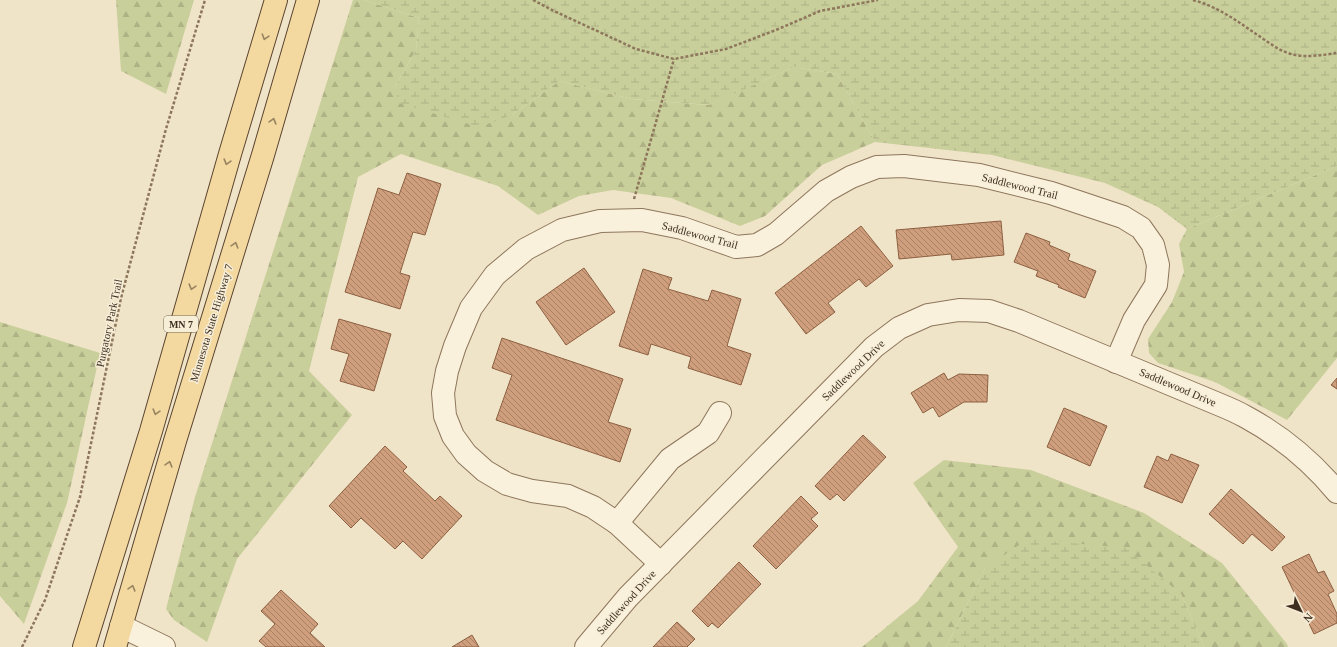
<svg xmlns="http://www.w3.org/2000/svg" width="1337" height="647" font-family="'Times New Roman',serif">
<defs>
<pattern id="forest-firs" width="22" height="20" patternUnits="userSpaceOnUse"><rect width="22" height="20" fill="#c9cf9b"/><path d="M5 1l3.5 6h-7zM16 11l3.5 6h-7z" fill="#aeb285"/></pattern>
<pattern id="wetland-marsh" width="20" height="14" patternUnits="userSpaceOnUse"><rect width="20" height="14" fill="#c9cf9b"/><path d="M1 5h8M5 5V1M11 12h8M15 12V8" fill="none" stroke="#aeb285"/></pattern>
<pattern id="building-back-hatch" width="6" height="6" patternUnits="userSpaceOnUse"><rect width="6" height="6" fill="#cf9f7d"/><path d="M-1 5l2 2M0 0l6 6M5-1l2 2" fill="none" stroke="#a98266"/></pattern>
</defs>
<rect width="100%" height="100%" fill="#f0e4c8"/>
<!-- forest -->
<g fill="url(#forest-firs)">
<polygon points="116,0 194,0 166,94 121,71"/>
<polygon points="353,0 364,0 419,18 416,50 395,87 512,115 559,81 632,99 708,105 794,67 837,74 875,142 822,165 765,216 740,226 671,198 613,190 579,196 538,215 498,186 401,154 358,177 309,371 352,415 237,559 207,642 174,620 166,609 195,497"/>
<polygon points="1337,166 1337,358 1287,420 1215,382 1158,363 1149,353 1148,339 1172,302 1184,272 1179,244 1187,229"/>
<polygon points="0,322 100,353 67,503 24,624 0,596"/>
<polygon points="944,460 1031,470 1144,513 1222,563 1287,644 1288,647 1204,647 1181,594 985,568 946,647 862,647 918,601 958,547 913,483"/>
</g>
<!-- wetland -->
<g fill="url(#wetland-marsh)">
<polygon points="364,0 1337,0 1337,166 1187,229 1158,207 1105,183 992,155 875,142 837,74 794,67 709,105 632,99 559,81 512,115 479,127 399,103 395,87 416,50 419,18"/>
<polygon points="1028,539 1126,548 1181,594 1204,647 946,647 985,568"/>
</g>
<!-- building -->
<g fill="url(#building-back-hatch)" stroke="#8d5f41">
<polygon points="407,173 441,184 425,235 413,232 400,273 410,276 400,309 345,292 378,188 399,195"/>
<polygon points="1001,221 1004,255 952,260 951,254 899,259 896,230"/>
<polygon points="861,226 893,266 866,287 859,279 828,303 835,312 806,334 775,293"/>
<polygon points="1026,233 1050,242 1049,245 1070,254 1068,260 1096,271 1085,298 1058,287 1059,285 1036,276 1038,271 1014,262"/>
<polygon points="584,268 615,312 566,345 536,302"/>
<polygon points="643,269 672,278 668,289 708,301 712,290 741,299 727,346 751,354 741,385 688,368 691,357 651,344 648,355 619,346"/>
<polygon points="339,319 391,334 374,391 340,381 349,354 331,349"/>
<polygon points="502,338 623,379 608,422 631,429 620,462 496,420 512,375 492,368"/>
<polygon points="944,373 948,380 959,374 988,375 987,402 964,402 939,417 933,407 923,413 911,393"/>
<polygon points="1337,378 1337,389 1331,385"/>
<polygon points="1064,408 1107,426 1090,466 1047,447"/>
<polygon points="863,435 886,457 844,501 837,494 830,500 815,486"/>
<polygon points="385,446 407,467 403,471 435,501 440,496 462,516 422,559 403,541 395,549 361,518 351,528 329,506"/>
<polygon points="1171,454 1199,465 1182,503 1144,487 1157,456 1168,461"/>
<polygon points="1231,489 1285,537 1272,551 1252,534 1243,544 1209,514"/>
<polygon points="801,496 818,513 811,519 818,526 776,569 753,546"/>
<polygon points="1309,554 1318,573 1324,571 1334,591 1328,594 1337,614 1337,623 1314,634 1282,567"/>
<polygon points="739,562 761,584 718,628 712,623 708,627 692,611"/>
<polygon points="281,590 318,624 310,633 325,647 266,647 259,641 275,624 261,611"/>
<polygon points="677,622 695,639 687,647 653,647"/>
<polygon points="472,635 479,647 452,647"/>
</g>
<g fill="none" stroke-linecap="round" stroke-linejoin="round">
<!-- minor casing -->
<g stroke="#8d765c" stroke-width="24">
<g id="minor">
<polyline points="617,523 670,459 708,433 720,413"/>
<polyline points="661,564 617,523 593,507 568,496 532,491 507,484 485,471 466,454 453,436 445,416 443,393 447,371 455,346 471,308 495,275 526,249 562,230 600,221 642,220 682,228 736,247 757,245 776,234 826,191 851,177 877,167 904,166 979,175 1051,193 1123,217 1141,228 1153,245 1158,265 1156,285 1134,320 1116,362"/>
<polyline points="121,626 164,647"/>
<path d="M586 647 628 597 874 347 899 328 928 315 959 310 989 311 1019 321 1218 404C1228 408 1237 412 1246 417 1281 436 1312 462 1337 492"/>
</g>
</g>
<!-- major casing -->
<g stroke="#5b4430" stroke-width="24">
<g id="major">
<polyline points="84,647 151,431 230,154 276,0"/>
<polyline points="115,647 175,441 263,155 308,0"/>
</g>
</g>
<!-- path -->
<g stroke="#8d765c" stroke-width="2.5" stroke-dasharray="3 2" stroke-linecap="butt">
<polyline points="533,0 554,11 636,49 674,59 726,49 776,30 820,11 878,0"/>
<path d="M1193 0C1216 6 1236 20 1256 34 1267 41 1277 50 1291 54 1305 58 1323 55 1337 53"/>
<polyline points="634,199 674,59"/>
<polyline points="22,647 45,600 80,497 121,298 166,129 205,0"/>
</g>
<!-- minor -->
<use href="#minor" stroke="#faf1dc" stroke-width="22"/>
<!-- major -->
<use href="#major" stroke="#f3d9a0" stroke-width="22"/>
</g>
<!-- one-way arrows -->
<defs><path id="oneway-chevron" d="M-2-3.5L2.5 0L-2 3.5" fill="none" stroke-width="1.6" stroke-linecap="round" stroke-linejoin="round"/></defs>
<g stroke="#988460">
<use href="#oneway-chevron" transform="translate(265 37) rotate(107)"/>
<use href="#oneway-chevron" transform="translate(273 121) rotate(-74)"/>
<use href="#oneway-chevron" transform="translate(227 162) rotate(106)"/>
<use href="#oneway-chevron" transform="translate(235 245) rotate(-73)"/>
<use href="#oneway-chevron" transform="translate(192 287) rotate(106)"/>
<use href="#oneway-chevron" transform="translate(156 412) rotate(106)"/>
<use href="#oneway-chevron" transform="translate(169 464) rotate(-74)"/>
<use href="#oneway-chevron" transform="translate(132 588) rotate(-74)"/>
</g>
<g text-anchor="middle" stroke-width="3" stroke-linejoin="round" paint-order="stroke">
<!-- shield labels -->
<rect fill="#f7eed8" stroke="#756857" stroke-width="1" x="164" y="316" width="34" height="16" rx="3"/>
<g font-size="10" font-weight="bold" fill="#3d2e20">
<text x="181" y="328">MN 7</text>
</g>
<!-- street labels -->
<g font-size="11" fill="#3d2e20" stroke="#f7eed8">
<text transform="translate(1020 186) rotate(14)" y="4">Saddlewood Trail</text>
<text transform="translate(700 235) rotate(15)" y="4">Saddlewood Trail</text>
<text transform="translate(109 323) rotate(-78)" y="4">Purgatory Park Trail</text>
<text transform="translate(211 323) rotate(-73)" y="4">Minnesota State Highway 7</text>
<text transform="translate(853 370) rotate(-44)" y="4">Saddlewood Drive</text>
<text transform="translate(1178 387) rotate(23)" y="4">Saddlewood Drive</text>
<text transform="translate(626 602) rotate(-48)" y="4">Saddlewood Drive</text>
</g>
</g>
<!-- north arrow -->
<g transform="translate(1301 611) rotate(133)" stroke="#f7eed8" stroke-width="3" paint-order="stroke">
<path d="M0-3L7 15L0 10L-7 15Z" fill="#3d2e20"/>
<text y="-6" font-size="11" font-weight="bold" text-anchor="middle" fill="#3d2e20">N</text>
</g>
</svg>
